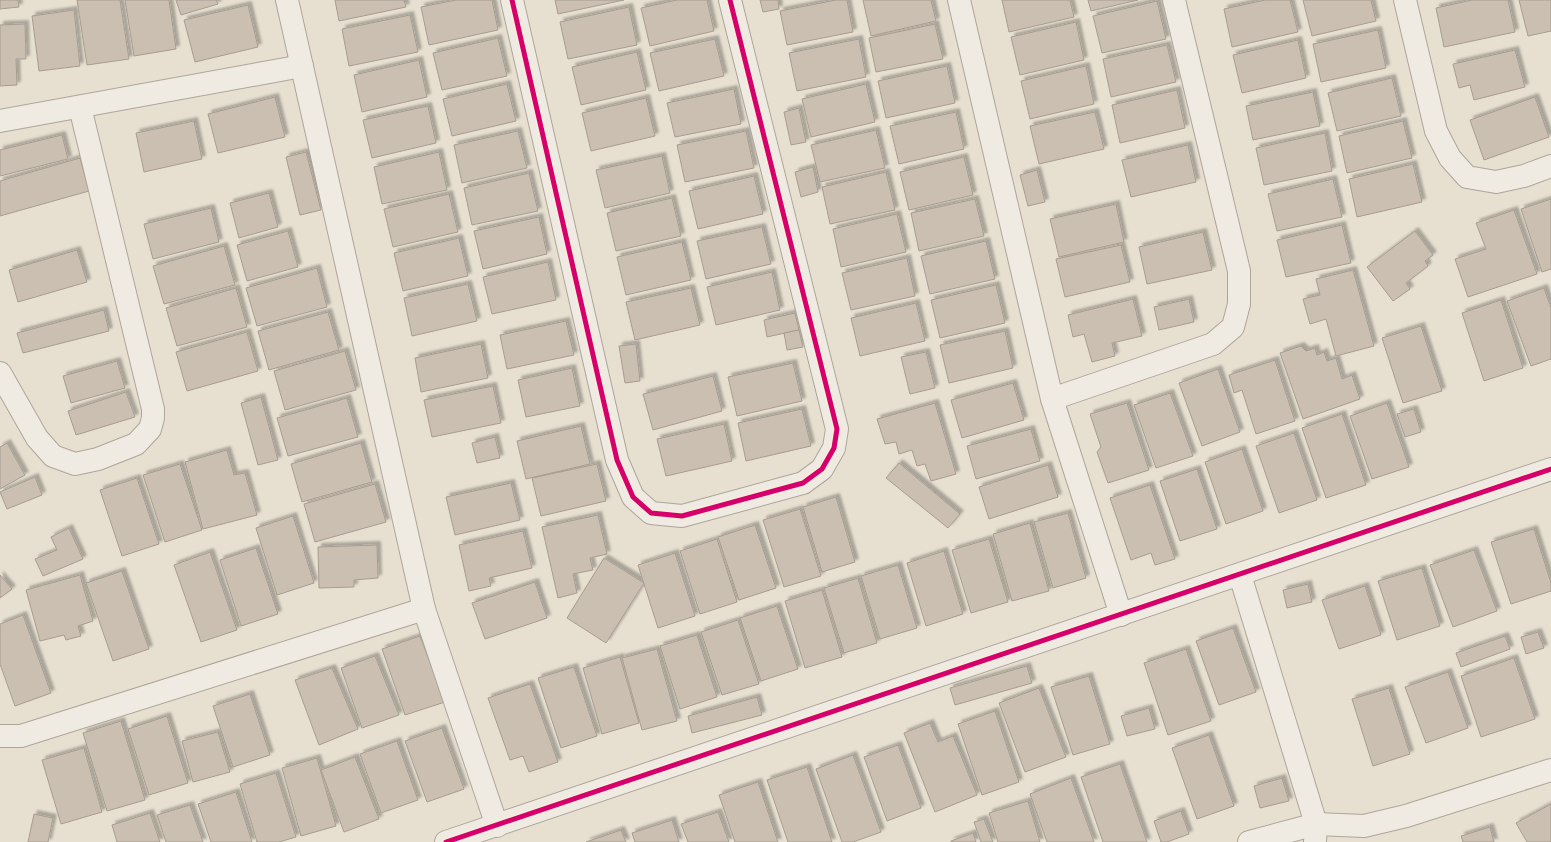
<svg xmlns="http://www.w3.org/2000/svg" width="1551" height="842" font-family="Georgia,serif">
<defs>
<filter id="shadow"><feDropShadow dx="3.5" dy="-3.5" stdDeviation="1" flood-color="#0004"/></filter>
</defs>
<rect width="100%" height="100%" fill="#e7e0d1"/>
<!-- building -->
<g fill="#cbbfb2" stroke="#a89c90" filter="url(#shadow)">
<polygon points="0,0 18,0 19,7 0,9"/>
<polygon points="77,0 120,0 129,59 87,65"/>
<polygon points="125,0 169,0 176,49 134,56"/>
<polygon points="176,0 216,0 218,4 181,15"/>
<polygon points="335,0 404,0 406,7 339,21"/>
<polygon points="456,0 492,0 498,30 429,45 421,7"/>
<polygon points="555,0 624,0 558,14"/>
<polygon points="677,0 707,0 714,31 650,46 641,8"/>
<polygon points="760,0 778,0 779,9 763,12"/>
<polygon points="836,0 847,0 853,32 787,45 780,11"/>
<polygon points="863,0 931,0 936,21 871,36"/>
<polygon points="1002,0 1070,0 1074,17 1009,32"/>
<polygon points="1088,0 1138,0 1091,11"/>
<polygon points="1265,0 1290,0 1298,32 1232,47 1224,9"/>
<polygon points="1303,0 1371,0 1376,21 1312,36"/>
<polygon points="1472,0 1508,0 1515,32 1444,47 1436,8"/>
<polygon points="1519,0 1551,0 1551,31 1528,36"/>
<polygon points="1157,1 1166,39 1102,53 1093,16"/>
<polygon points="248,5 258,47 195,62 184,20"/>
<polygon points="629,7 637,45 568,59 560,22"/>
<polygon points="74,10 80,66 39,71 32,16"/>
<polygon points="410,15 418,52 349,66 342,29"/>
<polygon points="1076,22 1084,60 1020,75 1011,37"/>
<polygon points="25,24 26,59 16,59 17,85 0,86 0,25"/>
<polygon points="935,24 943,59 876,72 869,38"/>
<polygon points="1378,30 1386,68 1321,82 1313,44"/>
<polygon points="498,38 507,76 442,90 433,53"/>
<polygon points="715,39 724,76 659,91 650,53"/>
<polygon points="859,39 866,77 797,91 789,53"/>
<polygon points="1298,40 1306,78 1242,93 1233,55"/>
<polygon points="1167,45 1176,82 1111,97 1103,59"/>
<polygon points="1515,50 1525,87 1474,100 1470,85 1459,88 1453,64"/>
<polygon points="637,52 646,90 581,105 572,67"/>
<polygon points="419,60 427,97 362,112 354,75"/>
<polygon points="947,66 955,103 886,118 878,81"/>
<polygon points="1086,66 1094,104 1030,119 1021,81"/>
<polygon points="1392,78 1401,116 1337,131 1328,93"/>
<polygon points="507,84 516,121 452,136 443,99"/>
<polygon points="866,84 875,122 811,137 802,99"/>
<polygon points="734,89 741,124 675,137 667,103"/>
<polygon points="1177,90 1185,128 1120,143 1112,105"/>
<polygon points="1313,92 1320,126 1253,140 1246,106"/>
<polygon points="275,97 285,137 218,153 208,114"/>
<polygon points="1535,97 1549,137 1484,160 1470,120"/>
<polygon points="646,98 655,136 591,151 582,113"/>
<polygon points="428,106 436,143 372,158 363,120"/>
<polygon points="799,108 806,142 791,145 784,112"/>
<polygon points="956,112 964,149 899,164 890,126"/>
<polygon points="1095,112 1104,149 1039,164 1030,126"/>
<polygon points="194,121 202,159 144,172 136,133"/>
<polygon points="1403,121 1412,158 1347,173 1339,136"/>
<polygon points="876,130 885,168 820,182 811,145"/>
<polygon points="518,131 527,168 462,183 454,145"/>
<polygon points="746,131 754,168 685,182 677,145"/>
<polygon points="1325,133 1332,171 1264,185 1256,148"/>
<polygon points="62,135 68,159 0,176 0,150"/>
<polygon points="1188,145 1196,182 1131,197 1122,160"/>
<polygon points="306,152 321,210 300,215 286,157"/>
<polygon points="439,152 447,190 382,204 374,167"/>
<polygon points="662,156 670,193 605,208 596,170"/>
<polygon points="964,157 973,195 909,210 900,172"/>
<polygon points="80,158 89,191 0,216 0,181"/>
<polygon points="1413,164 1422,202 1357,217 1349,179"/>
<polygon points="813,167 818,192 801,197 795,172"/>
<polygon points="1037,170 1045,202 1028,206 1020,175"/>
<polygon points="886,172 895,210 830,224 822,187"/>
<polygon points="529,173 538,211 472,225 464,188"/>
<polygon points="754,176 763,214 698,229 689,191"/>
<polygon points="1333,179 1342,217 1277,231 1268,194"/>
<polygon points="269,193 278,227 239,238 230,203"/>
<polygon points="449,194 458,232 393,247 384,209"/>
<polygon points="672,198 681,236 616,251 607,213"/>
<polygon points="975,199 984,236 919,251 911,213"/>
<polygon points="1551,199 1551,269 1542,272 1521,209"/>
<polygon points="1116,204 1124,242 1059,257 1050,219"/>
<polygon points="211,208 219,242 153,259 144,224"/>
<polygon points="1514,210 1537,274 1468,297 1455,259 1486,249 1476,223"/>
<polygon points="897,214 906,252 841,267 833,229"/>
<polygon points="539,217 547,254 483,269 474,231"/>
<polygon points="1342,225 1351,263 1286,277 1277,240"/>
<polygon points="762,227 771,264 706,279 697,241"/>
<polygon points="288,231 298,267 247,281 237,245"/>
<polygon points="1415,231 1433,255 1425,261 1428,266 1406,283 1410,289 1393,301 1367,267"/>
<polygon points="1203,232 1212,270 1147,284 1139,247"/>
<polygon points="459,238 468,276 403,291 394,253"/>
<polygon points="986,241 995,279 930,294 921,256"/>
<polygon points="682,242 691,280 626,295 617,257"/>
<polygon points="1121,245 1130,282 1065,297 1056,259"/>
<polygon points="224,246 235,285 164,304 153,266"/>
<polygon points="77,250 87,282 18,302 9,270"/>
<polygon points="907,258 915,296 851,310 842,273"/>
<polygon points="548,262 556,300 492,314 483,277"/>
<polygon points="317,268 327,307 257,326 246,288"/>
<polygon points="1353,270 1374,346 1336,356 1326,319 1310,324 1303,299 1320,295 1316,279"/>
<polygon points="772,272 780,310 716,325 707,287"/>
<polygon points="468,284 477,321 412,336 404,298"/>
<polygon points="996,285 1005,323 940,338 931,300"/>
<polygon points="236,288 247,327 177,346 166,308"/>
<polygon points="691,288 700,325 635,340 626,302"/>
<polygon points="1544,288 1551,308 1551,359 1531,366 1507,301"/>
<polygon points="1133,299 1142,336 1112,343 1115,356 1092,362 1084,334 1073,337 1068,315"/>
<polygon points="1189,299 1194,322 1159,330 1154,307"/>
<polygon points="1501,300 1523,368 1484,381 1462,313"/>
<polygon points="916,303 925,341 860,356 851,318"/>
<polygon points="104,310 109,331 23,353 17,333"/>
<polygon points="328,312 339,350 269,370 258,331"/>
<polygon points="795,313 799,330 767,337 764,320"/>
<polygon points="566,321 574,355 507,369 500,335"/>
<polygon points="1421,326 1442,391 1403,403 1382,338"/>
<polygon points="799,330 803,347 787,350 784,333"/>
<polygon points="1005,331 1013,368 949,383 940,345"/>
<polygon points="247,332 258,371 187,391 176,352"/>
<polygon points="481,344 488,378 421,392 415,358"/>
<polygon points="636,344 640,381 625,383 619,346"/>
<polygon points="1301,346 1306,351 1315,348 1317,355 1324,352 1327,361 1336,358 1342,379 1352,375 1360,399 1303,419 1280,353"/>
<polygon points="345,351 356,390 285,410 274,371"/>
<polygon points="926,352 935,388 910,394 901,357"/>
<polygon points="1275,360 1295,421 1256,434 1242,390 1234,393 1229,375"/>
<polygon points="117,361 125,388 71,403 63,376"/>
<polygon points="793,363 802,401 737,416 728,377"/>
<polygon points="572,368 580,406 526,417 518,380"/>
<polygon points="1218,369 1240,432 1202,446 1179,383"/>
<polygon points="713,376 722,411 653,430 643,394"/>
<polygon points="1013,383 1024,420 962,438 951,400"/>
<polygon points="493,386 501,423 432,437 424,400"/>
<polygon points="126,392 135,417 76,435 68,411"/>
<polygon points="1170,393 1193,456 1156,468 1134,405"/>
<polygon points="261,397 278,460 258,465 241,403"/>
<polygon points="347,398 358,437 288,456 277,418"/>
<polygon points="935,403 956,474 931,481 925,464 917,466 912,450 899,454 896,442 885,444 877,419"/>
<polygon points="1127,403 1149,470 1108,483 1097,452 1101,447 1090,414"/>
<polygon points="1387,403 1409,467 1372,479 1350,416"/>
<polygon points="802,409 811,446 746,461 738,423"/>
<polygon points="1414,409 1421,432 1405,437 1397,414"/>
<polygon points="1342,414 1366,485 1326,498 1302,428"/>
<polygon points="724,424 732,461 666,476 657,439"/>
<polygon points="581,426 590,464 526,479 517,441"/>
<polygon points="1031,429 1040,461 976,479 967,446"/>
<polygon points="1294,433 1317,500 1279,513 1256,446"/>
<polygon points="495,437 500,458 477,463 472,443"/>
<polygon points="7,443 25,475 0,489 0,447"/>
<polygon points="361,443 372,482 302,502 291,464"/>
<polygon points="1242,449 1263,511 1226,524 1205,462"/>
<polygon points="227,450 234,475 245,473 257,515 203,529 185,462"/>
<polygon points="899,463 960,514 948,528 886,478"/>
<polygon points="180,464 202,530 165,542 143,475"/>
<polygon points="597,464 606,501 541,516 532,478"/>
<polygon points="1048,465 1058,497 989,519 979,487"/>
<polygon points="1197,469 1217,529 1180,541 1160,481"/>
<polygon points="35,477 42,495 7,509 0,492"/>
<polygon points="137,478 159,544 122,556 100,490"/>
<polygon points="511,483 520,520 455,535 446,497"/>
<polygon points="375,484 386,522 315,542 304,504"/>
<polygon points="1150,485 1175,559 1155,565 1151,553 1131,560 1110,498"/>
<polygon points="836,497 855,562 822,572 803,507"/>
<polygon points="800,509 821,576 784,587 763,520"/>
<polygon points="1068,513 1086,578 1053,588 1034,522"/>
<polygon points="598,515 607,554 590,558 593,570 573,574 577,593 558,598 542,527"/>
<polygon points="293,516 314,583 277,595 256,528"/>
<polygon points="1030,523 1049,591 1012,601 993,534"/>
<polygon points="755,525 776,588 739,600 718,537"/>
<polygon points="69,528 83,559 43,576 35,559 57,550 51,537"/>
<polygon points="1534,529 1551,583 1551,591 1511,604 1491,542"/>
<polygon points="523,531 532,568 489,578 491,586 469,591 459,545"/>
<polygon points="717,539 737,602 700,614 680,551"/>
<polygon points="989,539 1008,602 971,613 952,550"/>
<polygon points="377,545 378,578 354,580 354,587 319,588 318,547"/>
<polygon points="256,548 278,614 241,626 220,560"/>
<polygon points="1474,550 1497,611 1453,627 1430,565"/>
<polygon points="944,551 963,614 926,626 907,563"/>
<polygon points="210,552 237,630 201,642 174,565"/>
<polygon points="675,553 695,616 658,628 638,565"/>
<polygon points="604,558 644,583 606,643 567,618"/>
<polygon points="898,565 917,628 880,639 861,576"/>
<polygon points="1422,568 1440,626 1397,640 1378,581"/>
<polygon points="122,571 149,649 113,661 86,583"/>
<polygon points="0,575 12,589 0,598"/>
<polygon points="80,575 93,621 78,626 81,636 66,640 64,635 40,641 26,590"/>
<polygon points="858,578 877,643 844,653 824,588"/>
<polygon points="535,582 547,618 485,639 472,603"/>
<polygon points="1308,584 1312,602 1287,608 1283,590"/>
<polygon points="1365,586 1381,635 1339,649 1322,600"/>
<polygon points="822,590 842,657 805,668 785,601"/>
<polygon points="777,606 798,669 761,681 740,618"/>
<polygon points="23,615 51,693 15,706 0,664 0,624"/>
<polygon points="738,620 759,684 722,695 701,632"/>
<polygon points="1233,628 1256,692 1219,705 1196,641"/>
<polygon points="1538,632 1544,648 1526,654 1521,637"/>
<polygon points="697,635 717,697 680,709 660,646"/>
<polygon points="420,636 445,702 405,715 382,649"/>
<polygon points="1505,636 1510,649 1461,667 1456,653"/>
<polygon points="657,649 677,721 642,730 622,658"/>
<polygon points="1186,649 1211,721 1168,735 1144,663"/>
<polygon points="375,656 399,715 362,728 341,668"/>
<polygon points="620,657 639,723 602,734 583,668"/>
<polygon points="1514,658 1535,719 1481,737 1461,676"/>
<polygon points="1027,666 1032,683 955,705 950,688"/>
<polygon points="574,667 597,736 561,748 538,678"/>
<polygon points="332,668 358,729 319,745 295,680"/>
<polygon points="1448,672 1468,728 1426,743 1405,687"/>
<polygon points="1089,676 1110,744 1073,755 1051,687"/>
<polygon points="530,684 558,762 529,772 523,756 510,760 488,698"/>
<polygon points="1039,688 1066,757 1025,772 999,703"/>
<polygon points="1389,688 1410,754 1373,766 1352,699"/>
<polygon points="250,694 270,755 233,767 213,706"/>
<polygon points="757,697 762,715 692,733 688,716"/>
<polygon points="1149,708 1155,729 1127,736 1121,716"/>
<polygon points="995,711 1019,782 982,795 958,724"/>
<polygon points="167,716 188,783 149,795 128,729"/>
<polygon points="121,721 145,800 107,811 83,733"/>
<polygon points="930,723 938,742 953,736 977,795 935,812 904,733"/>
<polygon points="442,728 464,789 427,802 405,741"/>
<polygon points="218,732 230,772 193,782 182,741"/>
<polygon points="1209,735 1234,806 1197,819 1172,748"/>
<polygon points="397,741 418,800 381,813 360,754"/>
<polygon points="898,745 921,808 887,821 864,757"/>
<polygon points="84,748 102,812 61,824 42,760"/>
<polygon points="853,755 881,832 853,842 842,842 816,769"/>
<polygon points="355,757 379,819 344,832 321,770"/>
<polygon points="317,758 336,826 301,836 282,768"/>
<polygon points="1120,764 1147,842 1103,842 1081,777"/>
<polygon points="807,767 832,842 788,842 767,780"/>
<polygon points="276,773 296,837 279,842 257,842 240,784"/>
<polygon points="1071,778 1094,842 1047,842 1030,794"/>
<polygon points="1282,778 1289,801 1260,808 1254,786"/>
<polygon points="758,782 778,842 735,842 719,795"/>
<polygon points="236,792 252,842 211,842 198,804"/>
<polygon points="1028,801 1040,842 998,842 989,813"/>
<polygon points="1551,804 1551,842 1527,842 1516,823"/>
<polygon points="190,805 203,842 166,842 157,815"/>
<polygon points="1181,811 1189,834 1167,842 1161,842 1154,821"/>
<polygon points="718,812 729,842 688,842 681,824"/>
<polygon points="150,813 160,842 117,842 112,825"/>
<polygon points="34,814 53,818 48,842 28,842"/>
<polygon points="984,819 993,842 981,842 974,822"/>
<polygon points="672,820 679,842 635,842 632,833"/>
<polygon points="1490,827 1494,842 1463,842 1461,836"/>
<polygon points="621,830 626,842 586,842"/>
<polygon points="973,833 976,842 951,842 951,841"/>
</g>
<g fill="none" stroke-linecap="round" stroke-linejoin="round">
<!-- minor casing -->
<g stroke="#ada599" stroke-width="24">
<g id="minor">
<polyline points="287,0 424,609 497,826"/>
<polyline points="512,0 617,460 633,497 651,513 682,516 803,483 822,469 834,448 837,429 730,0"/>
<polyline points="959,0 1052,399 1121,615"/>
<polyline points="1405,0 1436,131 1450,158 1467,177 1496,182 1524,176 1551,166"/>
<polyline points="0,121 302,66"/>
<polyline points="0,373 37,438 53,456 75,464 98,459 136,444 150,429 153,418 153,409 80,107"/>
<polyline points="1052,399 1213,344 1233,327 1239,304 1239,271 1174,0"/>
<polyline points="1240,575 1316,824 1315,842"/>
<polyline points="0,736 21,736 424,609"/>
<polyline points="446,842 1551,469"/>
<polyline points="1249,842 1316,824 1364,826 1406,816 1551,770"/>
</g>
</g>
<!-- minor -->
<use href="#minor" stroke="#efebe3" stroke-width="22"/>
<!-- cycleway casing -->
<g stroke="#f7eed8" stroke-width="8">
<g id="cycleway">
<polyline points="512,0 617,460 633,497 651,513 682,516 803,483 822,469 834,448 837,429 730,0"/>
<polyline points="446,842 1551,469"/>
</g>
</g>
<!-- cycleway -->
<use href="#cycleway" stroke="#d6006c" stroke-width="5"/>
</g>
</svg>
